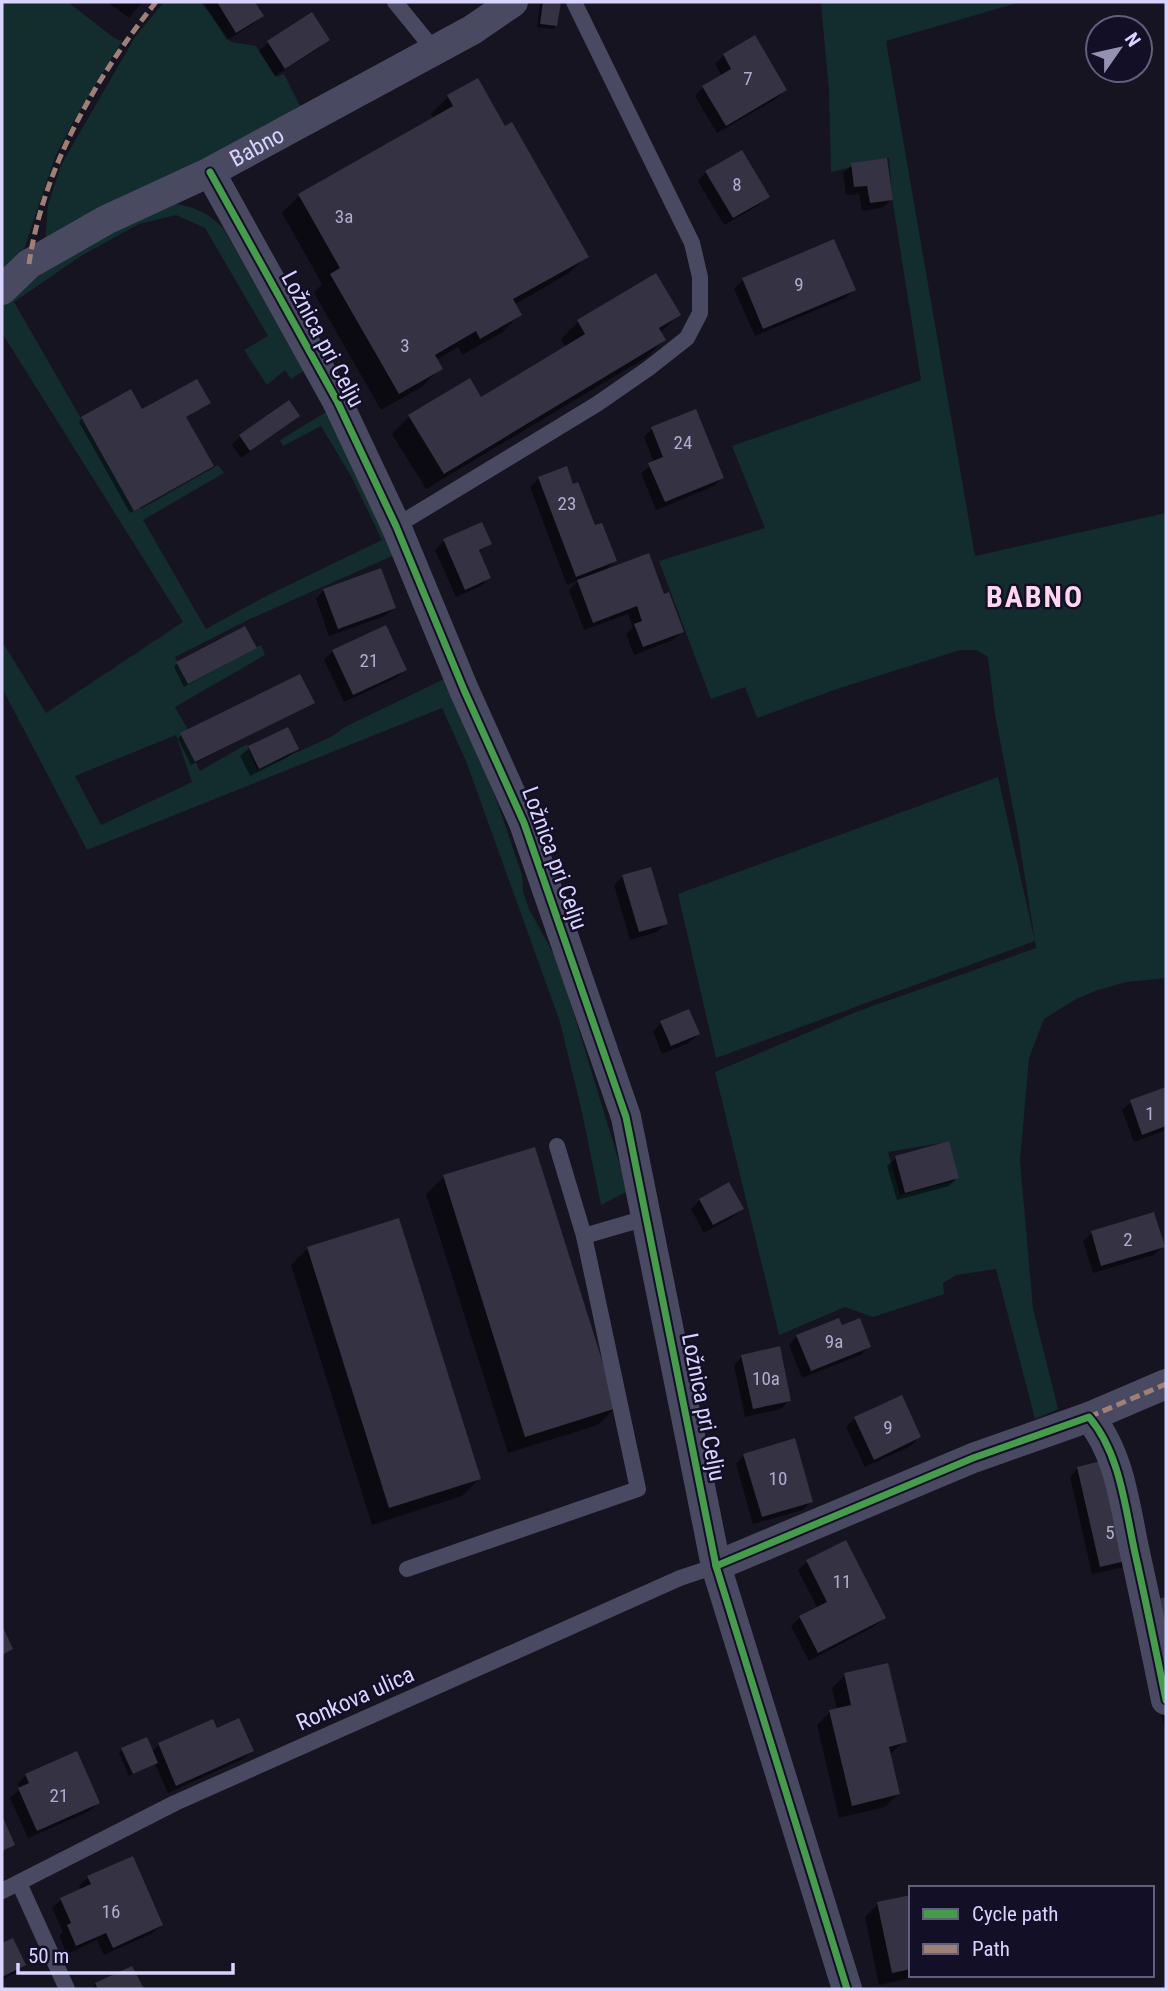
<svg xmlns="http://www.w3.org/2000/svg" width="1168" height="1991" font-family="'Roboto Condensed',sans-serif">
<rect width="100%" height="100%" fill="#161421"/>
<!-- green -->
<g fill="#132c2d" fill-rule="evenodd">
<polygon points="2,2 68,2 114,38 122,41 74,120 55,157 22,255 2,275"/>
<polygon points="164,2 201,2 231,42 256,46 276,77 284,74 302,110 45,243 48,205 61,165 135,37"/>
<path d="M826 2H1021L886 41 975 556 1166 513V978L1126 982 1098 990 1076 999 1044 1019 1029 1058 1020 1161 1033 1309 1058 1409 1035 1419 996 1269 956 1275 943 1283 944 1294 873 1317 845 1307 779 1335 715 1072 856 1012 1036 948 1035 941 716 1058 678 894 998 777 1035 941 1018 834 995 714 988 657 976 650H960L837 689 757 718 745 687 711 699 659 561 765 528 732 446 921 380 893 204 889 158 831 172 829 90 821 4ZM947 1142 955 1181 900 1195 888 1152Z"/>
<path d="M176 204C197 208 208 213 223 228L305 370 291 379 285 370 267 385 244 350 268 336 205 228 176 215 139 224 81 256 14 302 79 415 141 509 218 465 224 473 143 520 206 629 268 595 382 540 351 476 321 426 283 446 280 440 326 412 399 553 250 619 175 657 187 682 261 645 265 655 175 707 188 730 183 737 200 771 247 744 257 770 331 737 345 727 448 677 499 807 522 875 523 891 529 909 558 962 628 1191 601 1205 581 1108 560 1022 466 761 442 708 87 850 2 688V641L46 713 183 622 2 333V305L29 282 106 234 149 210ZM176 735 192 782 101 825 75 776Z"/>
</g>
<!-- shadow -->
<g fill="#0007">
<polygon points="107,2 142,2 129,18"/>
<polygon points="203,2 253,2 262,15 253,24 227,40"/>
<polygon points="543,2 559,3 556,26 552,29 537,27 540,4"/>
<polygon points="311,15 327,39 319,48 275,76 259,51 268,43"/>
<polygon points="724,55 785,90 776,99 717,133 695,96 703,87 722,76 715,64"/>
<polygon points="448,97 504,129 587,256 569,273 514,305 520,314 503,332 462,355 458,347 436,360 440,368 423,386 381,410 314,293 322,284 282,213 299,196 434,119 431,114"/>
<polygon points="852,165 891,200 882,208 862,211 859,194 846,195 843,173"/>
<polygon points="706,172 767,196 759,205 724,225 698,181"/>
<polygon points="833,241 854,289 845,298 755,336 734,289 743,280"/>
<polygon points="679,314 660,333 664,340 647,357 426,489 392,434 409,417 480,399 566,348 561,339 578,322"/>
<polygon points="208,403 185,418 212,466 130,513 79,422 82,418"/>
<polygon points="298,416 289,424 241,458 232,445 240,436"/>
<polygon points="652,429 722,477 714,486 656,510 641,473 654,463 644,437"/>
<polygon points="566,468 594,527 615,561 605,571 663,596 682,632 673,640 634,655 626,634 633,627 628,614 584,630 569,590 579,580 567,585 530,487 538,479"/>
<polygon points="481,524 490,543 478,553 489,578 481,586 456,597 435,550 444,541"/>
<polygon points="324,590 394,608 385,616 329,636 316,599"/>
<polygon points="255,648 184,687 174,667 177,663"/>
<polygon points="333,651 405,670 396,678 344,702 324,660"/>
<polygon points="313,702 191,765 178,739 181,735"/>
<polygon points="249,748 297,749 288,757 250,776 240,756"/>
<polygon points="623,876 666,923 657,932 630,940 614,885"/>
<polygon points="661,1023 698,1034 689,1043 662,1054 653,1031"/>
<polygon points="1166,1088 1166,1130 1134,1142 1122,1110 1131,1102"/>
<polygon points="896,1158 957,1177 949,1186 897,1200 887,1166"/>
<polygon points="444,1177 615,1408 598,1425 508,1453 426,1194"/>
<polygon points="700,1200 742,1209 733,1217 704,1233 691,1209"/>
<polygon points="1092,1233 1163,1246 1154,1255 1093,1273 1083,1241"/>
<polygon points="308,1248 479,1479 462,1496 372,1525 291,1265"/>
<polygon points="797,1336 869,1346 861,1355 802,1378 789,1345"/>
<polygon points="742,1357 789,1400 781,1409 745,1417 734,1365"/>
<polygon points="855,1418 919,1437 911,1446 865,1467 846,1427"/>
<polygon points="744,1455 811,1501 803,1510 753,1524 736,1464"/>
<polygon points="1099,1464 1124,1567 1092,1574 1070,1477 1078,1468"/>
<polygon points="846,1542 884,1618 875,1626 809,1661 791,1626 800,1617 818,1609 798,1570 807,1562"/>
<polygon points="845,1675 905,1741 889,1755 898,1794 885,1807 839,1818 817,1725 830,1712 837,1710 832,1688"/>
<polygon points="1166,1700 1166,1734 1159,1707"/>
<polygon points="213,1721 216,1730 252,1751 243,1759 168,1793 155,1764 129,1776 119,1753 122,1749 152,1752 159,1745"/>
<polygon points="26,1775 98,1802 90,1811 28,1838 10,1798 20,1789 18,1784"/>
<polygon points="88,1877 161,1925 153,1933 104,1955 97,1940 67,1954 59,1936 63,1932 52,1908 61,1900 81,1890 79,1886"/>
<polygon points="911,1897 911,1975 925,1975 879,1985 865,1917 878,1904"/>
<polygon points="2,1943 24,1965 15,1973 2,1980"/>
<polygon points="132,1968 142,1989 91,1989 96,1984"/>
</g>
<!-- building -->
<g fill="#343243">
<polygon points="217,2 255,2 264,16 236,33"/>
<polygon points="543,2 561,2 557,26 540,24"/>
<polygon points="312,12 330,40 285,69 267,41"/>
<polygon points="755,35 787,90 726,126 702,86 731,69 723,54"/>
<polygon points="478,78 505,126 512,122 589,257 513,299 522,315 480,339 476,331 435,355 443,369 399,394 330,274 340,268 298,194 453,106 447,95"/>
<polygon points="742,150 770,197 733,218 705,171"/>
<polygon points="887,158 893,200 870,203 867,186 854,187 851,163"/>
<polygon points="834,239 856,290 763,329 742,278"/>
<polygon points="656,273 681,315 659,328 666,340 444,474 408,415 470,378 481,397 585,334 577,320"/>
<polygon points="197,379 211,403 186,417 214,466 134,511 81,417 131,389 142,409"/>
<polygon points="289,400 300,416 250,451 239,435"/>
<polygon points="696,409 724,478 665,502 648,463 663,457 651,427"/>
<polygon points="567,466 573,484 578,482 595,525 602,523 617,561 576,577 538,477"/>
<polygon points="482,522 492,544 479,550 491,578 465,590 443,539"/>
<polygon points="649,553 664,594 669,592 684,632 643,647 634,624 642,621 637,606 593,623 577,580"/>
<polygon points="381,568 396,608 338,629 323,589"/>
<polygon points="386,625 407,670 353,695 332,650"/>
<polygon points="245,626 257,648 188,684 176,662"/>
<polygon points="300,674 315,703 195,762 180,733"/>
<polygon points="288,727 299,749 259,769 248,746"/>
<polygon points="651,867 668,924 639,932 622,875"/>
<polygon points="689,1009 700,1034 671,1046 660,1021"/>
<polygon points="1166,1087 1166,1126 1142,1135 1130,1100"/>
<polygon points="949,1141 959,1178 905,1193 895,1156"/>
<polygon points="535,1147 617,1408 525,1437 443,1175"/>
<polygon points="729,1182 744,1209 713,1225 699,1199"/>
<polygon points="1154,1212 1165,1247 1101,1266 1091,1231"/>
<polygon points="399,1218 481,1479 389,1508 307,1247"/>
<polygon points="839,1318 842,1325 860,1318 871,1347 811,1371 796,1335"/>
<polygon points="780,1346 791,1401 753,1409 741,1355"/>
<polygon points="902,1395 921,1437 874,1460 854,1417"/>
<polygon points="795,1438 813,1502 762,1517 743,1454"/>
<polygon points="1101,1461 1134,1559 1100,1567 1077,1467"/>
<polygon points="846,1540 886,1618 818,1653 799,1616 827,1602 806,1560"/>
<polygon points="1166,1597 1166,1639 1155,1600"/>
<polygon points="2,1625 13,1649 2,1655"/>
<polygon points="888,1663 907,1742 889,1747 900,1794 852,1806 829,1710 851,1705 844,1673"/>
<polygon points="239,1718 254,1751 176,1786 158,1743 213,1719 217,1728"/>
<polygon points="147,1737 158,1763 133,1774 121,1748"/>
<polygon points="77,1751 100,1803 37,1831 18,1788 29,1783 25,1774"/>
<polygon points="2,1815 15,1845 2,1851"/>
<polygon points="133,1856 163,1925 113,1948 106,1933 76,1946 67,1925 71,1923 60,1898 91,1884 87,1876"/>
<polygon points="911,1895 911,1969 892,1973 877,1902"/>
<polygon points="13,1938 26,1965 2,1977 2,1943"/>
<polygon points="132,1966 144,1989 98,1989 95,1983"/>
</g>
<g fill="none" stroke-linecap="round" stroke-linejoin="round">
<!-- lane -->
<g stroke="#4a4962" stroke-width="16">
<polyline points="395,2 434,50"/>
<polyline points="396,526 597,404 649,368 687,338 700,313 700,277 692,243 574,2"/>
<polyline points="557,1146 584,1236"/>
<polyline points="407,1569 638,1489 584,1236 646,1218"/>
<polyline points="19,1883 67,1989"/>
<polyline points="2,1891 175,1803 680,1578 716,1566"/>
</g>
<!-- street -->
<g stroke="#4a4962" stroke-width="30">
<polyline points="210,172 337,401 396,526 464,690 524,823 626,1117 716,1566 847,1989"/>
<path id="s1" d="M2 290 29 264 106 220 210 172 472 30 513 2"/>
<polyline points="1089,1417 1166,1384"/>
<path d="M716 1566 973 1458 1089 1417C1120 1453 1125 1507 1135 1553 1146 1602 1156 1651 1166 1700"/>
</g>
<!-- quiet -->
<g stroke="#9e8076" stroke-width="5" stroke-dasharray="10 5" stroke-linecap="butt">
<path d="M29 264C43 168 96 77 156 2"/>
<polyline points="1089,1417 1166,1384"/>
</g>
<!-- cycleway casing -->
<g stroke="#130f26" stroke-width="11">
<g id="cycleway">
<polyline points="210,172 337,401 396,526 464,690 524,823 626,1117 716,1566 847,1989"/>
<path d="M716 1566 973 1458 1089 1417C1120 1453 1125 1507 1135 1553 1146 1602 1156 1651 1166 1700"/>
</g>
</g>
<!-- cycleway -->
<use href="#cycleway" stroke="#469c4c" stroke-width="7"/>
</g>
<g text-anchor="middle" stroke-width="5" stroke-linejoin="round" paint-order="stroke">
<!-- number labels -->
<g font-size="19" fill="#b0acd0">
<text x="748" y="85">7</text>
<text x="737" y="191">8</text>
<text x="344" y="223">3a</text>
<text x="799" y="291">9</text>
<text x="405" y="352">3</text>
<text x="683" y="449">24</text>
<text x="567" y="510">23</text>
<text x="369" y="667">21</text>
<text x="1150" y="1120">1</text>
<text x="1128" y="1246">2</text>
<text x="834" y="1348">9a</text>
<text x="766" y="1385">10a</text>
<text x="888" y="1434">9</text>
<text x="778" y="1485">10</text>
<text x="1110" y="1539">5</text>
<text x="842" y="1588">11</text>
<text x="59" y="1802">21</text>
<text x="111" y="1918">16</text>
</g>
<!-- street labels -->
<g font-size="23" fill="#d9d4ff" stroke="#130f26">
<text dy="8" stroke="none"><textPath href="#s1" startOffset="294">Babno</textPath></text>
<text transform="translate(323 339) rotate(62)" y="8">Ložnica pri Celju</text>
<text transform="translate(555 858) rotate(70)" y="8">Ložnica pri Celju</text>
<text transform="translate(704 1407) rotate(79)" y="8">Ložnica pri Celju</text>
<text transform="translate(355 1698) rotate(-24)" y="8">Ronkova ulica</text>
</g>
<!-- district labels -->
<g font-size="30" font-weight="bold" letter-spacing="2" fill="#ffd6f0" stroke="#130f26">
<text x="1035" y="607">BABNO</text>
</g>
</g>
<!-- border -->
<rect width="1168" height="1991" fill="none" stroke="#d9d4ff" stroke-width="7"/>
<!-- legend -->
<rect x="909" y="1886" width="245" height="91" fill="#130f26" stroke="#625e7d" stroke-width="2"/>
<rect x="923" y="1909" width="35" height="10" fill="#469c4c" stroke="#625e7d" stroke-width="2"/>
<text x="972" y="1921" font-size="21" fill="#d9d4ff">Cycle path</text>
<rect x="923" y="1944" width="35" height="10" fill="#9e8076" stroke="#625e7d" stroke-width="2"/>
<text x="972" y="1956" font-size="21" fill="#d9d4ff">Path</text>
<!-- north arrow -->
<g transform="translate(1119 49) rotate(56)"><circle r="33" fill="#130f26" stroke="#625e7d" stroke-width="2"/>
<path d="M0-5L12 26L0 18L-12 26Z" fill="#9591b1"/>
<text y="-10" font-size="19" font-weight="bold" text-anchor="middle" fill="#d9d4ff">N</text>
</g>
<!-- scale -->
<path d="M18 1963v10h215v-10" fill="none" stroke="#d9d4ff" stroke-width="3.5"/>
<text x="28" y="1963" font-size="21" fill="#d9d4ff" stroke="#130f26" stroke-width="5" paint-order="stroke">50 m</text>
</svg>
